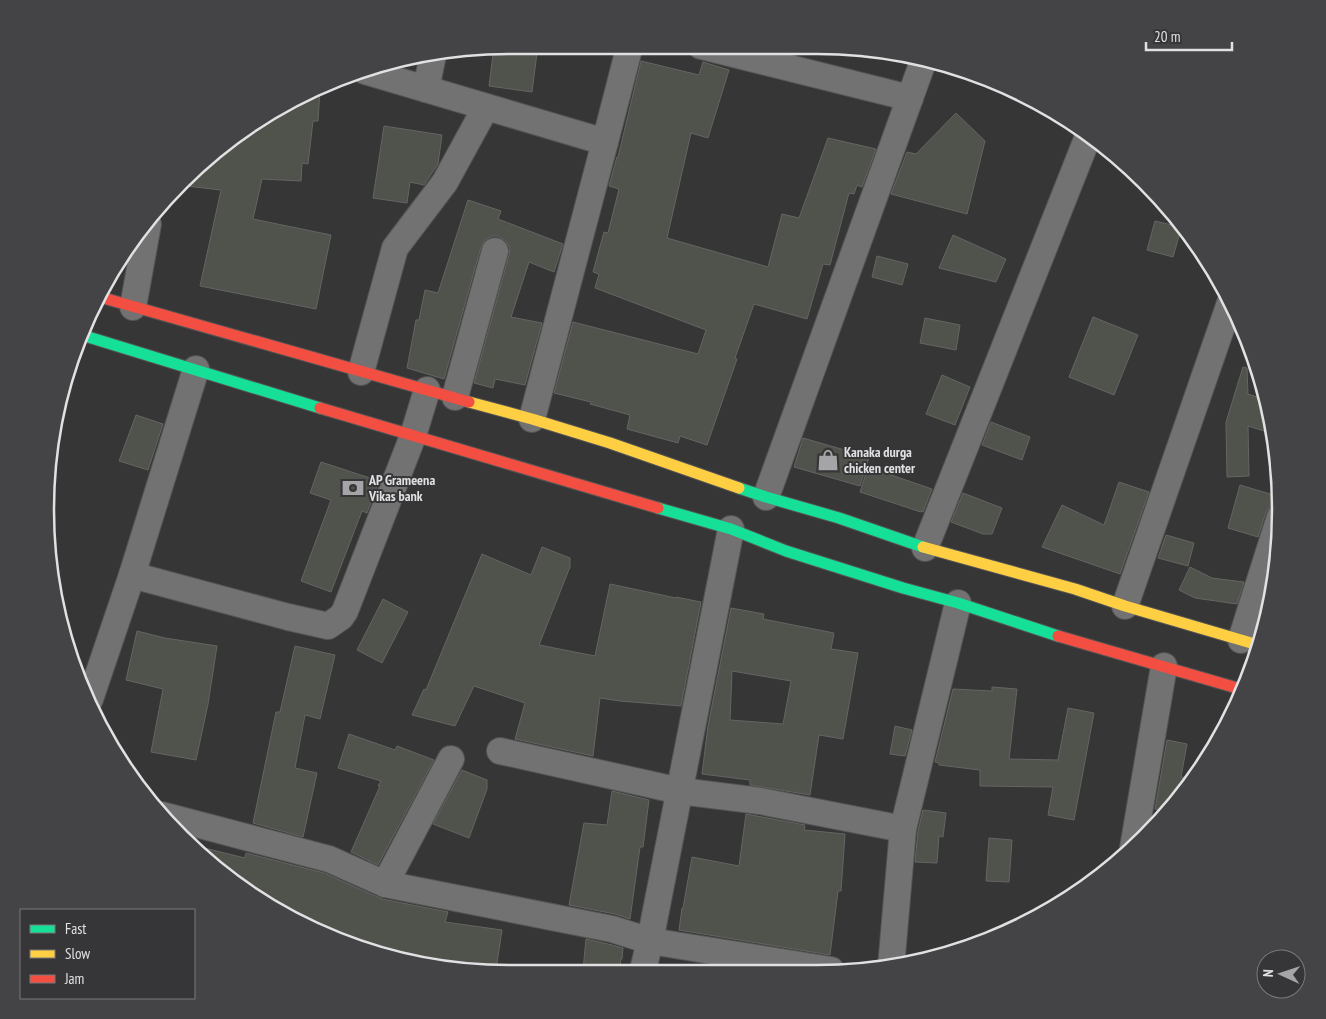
<svg xmlns="http://www.w3.org/2000/svg" width="1326" height="1019" font-family="'PT Sans Narrow',sans-serif">
<rect width="100%" height="100%" fill="#363636"/>
<!-- building -->
<g fill="#4f534b" stroke="#646564" fill-rule="evenodd">
<polygon points="510,45 538,45 532,92 489,86 494,47"/>
<polygon points="641,61 699,75 703,62 729,70 708,138 691,133 667,238 768,267 782,214 799,218 828,138 876,149 862,187 857,185 854,194 849,193 830,265 823,264 807,319 754,304 735,358 737,359 707,445 680,436 678,443 627,429 630,415 590,404 591,402 554,393 573,322 698,354 706,330 595,288 599,274 593,272 604,232 608,233 619,189 609,186 617,157 618,157"/>
<polygon points="320,89 318,121 313,121 308,164 302,163 301,181 262,179 253,219 331,235 316,309 200,286 221,190 178,185 181,181 277,108"/>
<polygon points="956,113 985,141 967,214 891,194 907,152 916,154"/>
<polygon points="384,126 442,135 438,164 424,185 410,182 407,203 373,198"/>
<polygon points="468,200 501,211 498,219 563,244 554,272 529,262 511,317 542,323 525,385 495,379 493,388 474,383 509,255 510,248 506,241 498,236 492,236 485,240 481,247 444,379 407,368 416,320 419,320 425,290 438,293"/>
<polygon points="1155,221 1180,227 1181,229 1173,257 1147,250"/>
<polygon points="953,235 1006,259 996,282 939,268"/>
<polygon points="877,256 908,264 902,285 872,277"/>
<polygon points="1093,317 1138,335 1114,395 1069,377"/>
<polygon points="925,318 960,325 956,350 920,343"/>
<polygon points="1243,367 1247,368 1248,394 1266,400 1272,419 1274,434 1248,426 1249,476 1227,477 1226,422"/>
<polygon points="942,375 970,387 955,425 926,414"/>
<polygon points="136,415 163,424 148,470 119,461"/>
<polygon points="991,422 1030,437 1022,460 982,445"/>
<polygon points="803,438 869,457 860,486 794,467"/>
<polygon points="321,462 379,481 367,513 362,511 331,592 301,581 331,500 310,493"/>
<polygon points="868,467 932,489 923,512 921,511 921,512 860,492"/>
<polygon points="1119,482 1149,492 1120,574 1042,547 1062,505 1104,525"/>
<polygon points="1240,485 1280,497 1280,502 1276,503 1270,506 1266,512 1258,537 1228,528"/>
<polygon points="963,493 1002,508 992,534 983,534 951,522"/>
<polygon points="1166,535 1194,543 1188,566 1158,558"/>
<polygon points="542,547 570,558 570,567 539,645 595,656 610,584 676,598 676,597 701,602 681,706 620,701 600,698 593,756 515,739 525,703 474,686 455,726 412,715 424,689 426,690 482,554 531,575"/>
<polygon points="1190,567 1212,578 1244,582 1237,604 1195,598 1179,590"/>
<polygon points="383,599 408,612 382,663 357,650"/>
<path d="M731 608 764 614 763 619 834 633 831 649 858 653 843 739 819 735 810 795 750 785V780L702 774 708 726ZM732 671 791 681 783 724 730 720Z"/>
<polygon points="137,631 165,638 217,646 208,704 196,760 151,752 163,689 126,680"/>
<polygon points="295,646 335,655 320,719 305,715 295,768 317,773 303,837 253,823 276,712 280,712"/>
<polygon points="992,687 1017,689 1009,759 1058,760 1068,708 1094,713 1074,820 1048,815 1053,787 980,786 980,770 939,765 939,763 935,762 953,689 992,691"/>
<polygon points="895,726 912,730 905,756 890,754"/>
<polygon points="349,734 395,750 397,746 434,760 378,865 351,852 380,786 378,786 381,781 338,768"/>
<polygon points="1167,740 1187,744 1181,777 1194,779 1167,811 1155,809"/>
<polygon points="462,770 487,780 487,789 469,838 433,824"/>
<polygon points="612,791 649,800 643,847 640,847 630,919 615,914 569,905 584,823 607,825"/>
<polygon points="923,810 946,813 943,837 939,836 937,863 915,862 918,831"/>
<polygon points="746,814 805,825 804,830 845,834 841,891 838,891 830,955 679,930 682,908 683,908 692,857 739,866"/>
<polygon points="989,838 1012,840 1009,882 986,881"/>
<polygon points="188,844 245,858 246,853 324,873 382,899 448,912 445,922 502,930 496,970 449,970 332,939 252,896"/>
<polygon points="586,939 608,944 623,948 622,959 621,959 619,970 583,970"/>
</g>
<g fill="none" stroke-linecap="round" stroke-linejoin="round">
<!-- street casing -->
<g stroke="#545455" stroke-width="28">
<g id="street">
<polyline points="701,46 910,98"/>
<polyline points="365,71 605,142"/>
<polyline points="426,89 433,55"/>
<polyline points="133,307 148,224"/>
<polyline points="361,372 395,248 445,182 486,107"/>
<polyline points="455,397 495,251"/>
<polyline points="532,419 605,142 630,45"/>
<polyline points="766,497 924,59"/>
<polyline points="925,548 1089,134"/>
<polyline points="132,575 288,617 328,626 341,617 345,611 413,436 427,390"/>
<polyline points="1125,606 1230,303"/>
<polyline points="1241,640 1280,517"/>
<polyline points="90,699 132,575 196,369"/>
<polyline points="500,751 680,791 760,801 903,829"/>
<polyline points="162,815 329,859 385,884 612,929 650,941 831,970"/>
<polyline points="1133,848 1164,666"/>
<polyline points="385,884 451,759"/>
<polyline points="891,967 903,829 958,603"/>
<polyline points="643,970 650,941 731,529"/>
</g>
</g>
<!-- fast casing -->
<g stroke="#545455" stroke-width="13">
<g id="fast">
<polyline points="85,336 320,408"/>
<polyline points="739,488 766,497 839,518 923,547"/>
<polyline points="658,508 731,529 786,551 903,588 958,603 1058,636"/>
</g>
</g>
<!-- slow casing -->
<g stroke="#545455" stroke-width="13">
<g id="slow">
<polyline points="469,402 532,419 610,443 739,488"/>
<polyline points="923,547 1075,589 1125,606 1258,645"/>
</g>
</g>
<!-- jam casing -->
<g stroke="#545455" stroke-width="13">
<g id="jam">
<polyline points="100,297 469,402"/>
<polyline points="320,408 658,508"/>
<polyline points="1058,636 1244,690"/>
</g>
</g>
<!-- street -->
<use href="#street" stroke="#727272" stroke-width="26"/>
<!-- fast -->
<use href="#fast" stroke="#16e098" stroke-width="11"/>
<!-- slow -->
<use href="#slow" stroke="#ffcf43" stroke-width="11"/>
<!-- jam -->
<use href="#jam" stroke="#f24e42" stroke-width="11"/>
</g>
<!-- icons -->
<defs>
<g id="shop-bare" transform="scale(1.725)"><path d="M-5-2.5h2.3a2.7 3.5 0 0 1 5.4 0H5L5.5 6h-11ZM-1.5-2.5h3a1.5 2.3 0 0 0-3 0Z" fill="#a5a4a6" stroke="#363537" stroke-width="2.5" paint-order="stroke"/></g>
<g id="bank-bare" transform="scale(1.725)"><path d="M-6-4H6V4H-6ZM0-2.3a2.3 2.3 0 1 0 0 4.6a2.3 2.3 0 1 0 0-4.6Z" fill="#a5a4a6" stroke="#363537" stroke-width="2.5" paint-order="stroke"/></g>
</defs>
<g fill-rule="evenodd">
<use href="#shop-bare" x="828" y="460"/>
<use href="#bank-bare" x="353" y="488"/>
</g>
<g text-anchor="middle" stroke-width="4" stroke-linejoin="round" paint-order="stroke">
<!-- poi labels -->
<g font-size="14" font-weight="bold" fill="#e1e0e2" stroke="#363537" text-anchor="start">
<text x="844" y="457">Kanaka durga<tspan x="844" dy="16">chicken center</tspan></text>
<text x="369" y="485">AP Grameena<tspan x="369" dy="16">Vikas bank</tspan></text>
</g>
</g>
<!-- crop -->
<path d="M0 0H1326V1019H0ZM509 54H817A455 455 0 0 1 1272 509V510A455 455 0 0 1 817 965H509A455 455 0 0 1 54 510V509A455 455 0 0 1 509 54Z" fill="#444345" fill-rule="evenodd"/>
<path fill="none" stroke="#e1e0e2" stroke-width="2.5" d="M509 54H817A455 455 0 0 1 1272 509V510A455 455 0 0 1 817 965H509A455 455 0 0 1 54 510V509A455 455 0 0 1 509 54Z"/>
<!-- legend -->
<rect x="20" y="909" width="175" height="90" fill="#363537" stroke="#7a797b"/>
<rect x="30" y="925" width="25" height="8" fill="#16e098" stroke="#7a797b"/>
<text x="65" y="934" font-size="15" fill="#e1e0e2">Fast</text>
<rect x="30" y="950" width="25" height="8" fill="#ffcf43" stroke="#7a797b"/>
<text x="65" y="959" font-size="15" fill="#e1e0e2">Slow</text>
<rect x="30" y="975" width="25" height="8" fill="#f24e42" stroke="#7a797b"/>
<text x="65" y="984" font-size="15" fill="#e1e0e2">Jam</text>
<!-- north arrow -->
<g transform="translate(1281 974) rotate(273)"><circle r="24" fill="#363537" stroke="#7a797b"/>
<path d="M0-4L9 19L0 12L-9 19Z" fill="#a5a4a6"/>
<text y="-8" font-size="14" font-weight="bold" text-anchor="middle" fill="#e1e0e2">N</text>
</g>
<!-- scale -->
<path d="M1146 42v8h86v-8" fill="none" stroke="#e1e0e2" stroke-width="2.5"/>
<text x="1154" y="42" font-size="15" fill="#e1e0e2" stroke="#363537" stroke-width="4" paint-order="stroke">20 m</text>
</svg>
